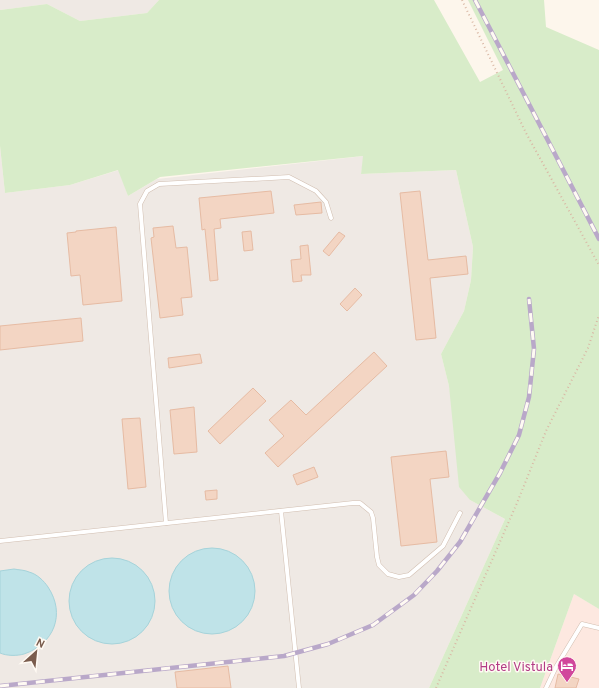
<svg xmlns="http://www.w3.org/2000/svg" width="599" height="688" font-family="Overpass,sans-serif">
<rect width="100%" height="100%" fill="#fdf6ec"/>
<!-- commercial -->
<polygon fill="#fde8e0" points="574,594 599,609 599,688 540,688"/>
<!-- industrial -->
<g fill="#efe9e4">
<polygon points="0,0 159,0 147,13 80,21 47,4 0,10"/>
<polygon points="0,146 5,193 70,185 119,170 128,196 157,179 364,156 361,174 456,170 473,247 471,280 464,311 441,354 449,386 470,500 505,519 429,688 0,688"/>
</g>
<!-- green -->
<polygon fill="#d8ecc9" points="159,0 434,0 480,82 503,70 468,0 544,0 546,27 599,50 599,609 574,594 540,688 429,688 505,519 470,500 459,487 449,386 441,354 464,311 471,280 473,247 456,170 361,174 363,156 160,177 128,196 118,170 70,185 5,193 0,146 0,10 47,4 80,21 147,13"/>
<!-- water -->
<g fill="#bfe3e8" stroke="#a5d3da">
<circle cx="212" cy="591" r="43"/>
<circle cx="112" cy="601" r="43"/>
<path d="M14 569C19 570 25 570 29 572 37 574 44 581 48 587 66 614 54 644 24 654 17 656 7 656 0 653V571Z"/>
</g>
<!-- building -->
<g fill="#f3d5c3" stroke="#e6bba3">
<polygon points="271,191 274,213 220,219 221,228 214,229 218,280 210,281 205,229 202,230 199,198"/>
<polygon points="420,191 428,260 466,256 468,274 430,278 436,338 416,340 400,193"/>
<polygon points="321,202 322,213 296,215 294,205"/>
<polygon points="173,226 176,248 187,247 192,297 181,298 183,315 160,318 151,238 154,237 153,228"/>
<polygon points="116,227 122,301 83,305 80,275 71,276 67,233 76,232 76,231"/>
<polygon points="251,231 253,250 244,251 242,232"/>
<polygon points="339,232 345,236 329,256 323,251"/>
<polygon points="308,245 311,275 301,275 302,281 293,282 291,260 301,259 300,246"/>
<polygon points="355,288 362,295 347,311 340,304"/>
<polygon points="81,318 83,341 0,350 0,326"/>
<polygon points="374,352 387,366 278,467 265,453 284,436 269,420 291,400 306,415"/>
<polygon points="200,354 202,363 169,368 168,358"/>
<polygon points="253,388 266,401 220,444 208,431"/>
<polygon points="194,407 197,452 174,454 170,410"/>
<polygon points="140,418 146,487 128,489 122,419"/>
<polygon points="446,451 449,477 430,479 437,542 401,546 391,457"/>
<polygon points="314,467 318,477 297,485 293,475"/>
<polygon points="217,490 217,499 206,500 205,491"/>
<polygon points="228,666 231,688 177,688 175,672"/>
<polygon points="558,674 579,679 576,688 555,688"/>
</g>
<g fill="none" stroke-linecap="round" stroke-linejoin="round">
<!-- lane casing -->
<g stroke="#d1beb0" stroke-width="5">
<g id="lane">
<polyline points="281,511 299,688"/>
<polyline points="166,523 140,204 147,191 159,184 289,177 316,191 326,202 331,218"/>
<polyline points="0,541 353,503 360,503 371,512 373,518 377,557 379,565 388,574 399,577 409,575 443,546 460,513"/>
<polyline points="546,688 556,667 582,624 599,628"/>
</g>
</g>
<!-- path -->
<g stroke="#d9b8a5" stroke-width="2" stroke-dasharray="1 3" stroke-linecap="butt">
<polyline points="462,0 526,133 599,265"/>
<polyline points="436,688 517,503 546,431 588,348 599,315"/>
</g>
<!-- lane -->
<use href="#lane" stroke="#fff" stroke-width="4"/>
<!-- rail casing -->
<g stroke="#b9a8c9" stroke-width="4.5">
<g id="rail">
<polyline points="475,0 599,239"/>
<polyline points="0,686 284,656 328,644 373,625 414,595 437,571 460,542 500,473 519,435 529,397 534,349 529,299"/>
</g>
</g>
<!-- rail -->
<use href="#rail" stroke="#fffaf3" stroke-width="3" stroke-dasharray="9" stroke-linecap="butt"/>
</g>
<!-- icons -->
<defs>
<g id="hotel-pin" transform="scale(1)"><path d="M0 17L-7.5 6A9.5 9.5 0 1 1 7.5 6Z" fill="#d1479c" stroke="#fffaf3"/><path d="M-6-4.5h1.5V1H6V5H4.5V3h-9V5H-6ZM-4 0a1.8 1.8 0 1 1 3.6 0ZM.5 0V-2.5h3Q6-2.5 6 0Z" fill="#fff"/></g>
</defs>
<g fill-rule="evenodd">
<use href="#hotel-pin" x="567" y="666"/>
</g>
<g text-anchor="middle" stroke-width="3" stroke-linejoin="round" paint-order="stroke">
<!-- hotel labels -->
<g font-size="13" fill="#b23c85" stroke="#fffaf3" text-anchor="end">
<text x="553" y="671">Hotel Vistula</text>
</g>
</g>
<!-- north arrow -->
<g transform="translate(36 652) rotate(27)" stroke="#fffaf3" stroke-width="3" paint-order="stroke">
<path d="M0-3L7 15L0 10L-7 15Z" fill="#7a5c4d"/>
<text y="-6" font-size="11" font-weight="bold" text-anchor="middle" fill="#7a5c4d">N</text>
</g>
</svg>
